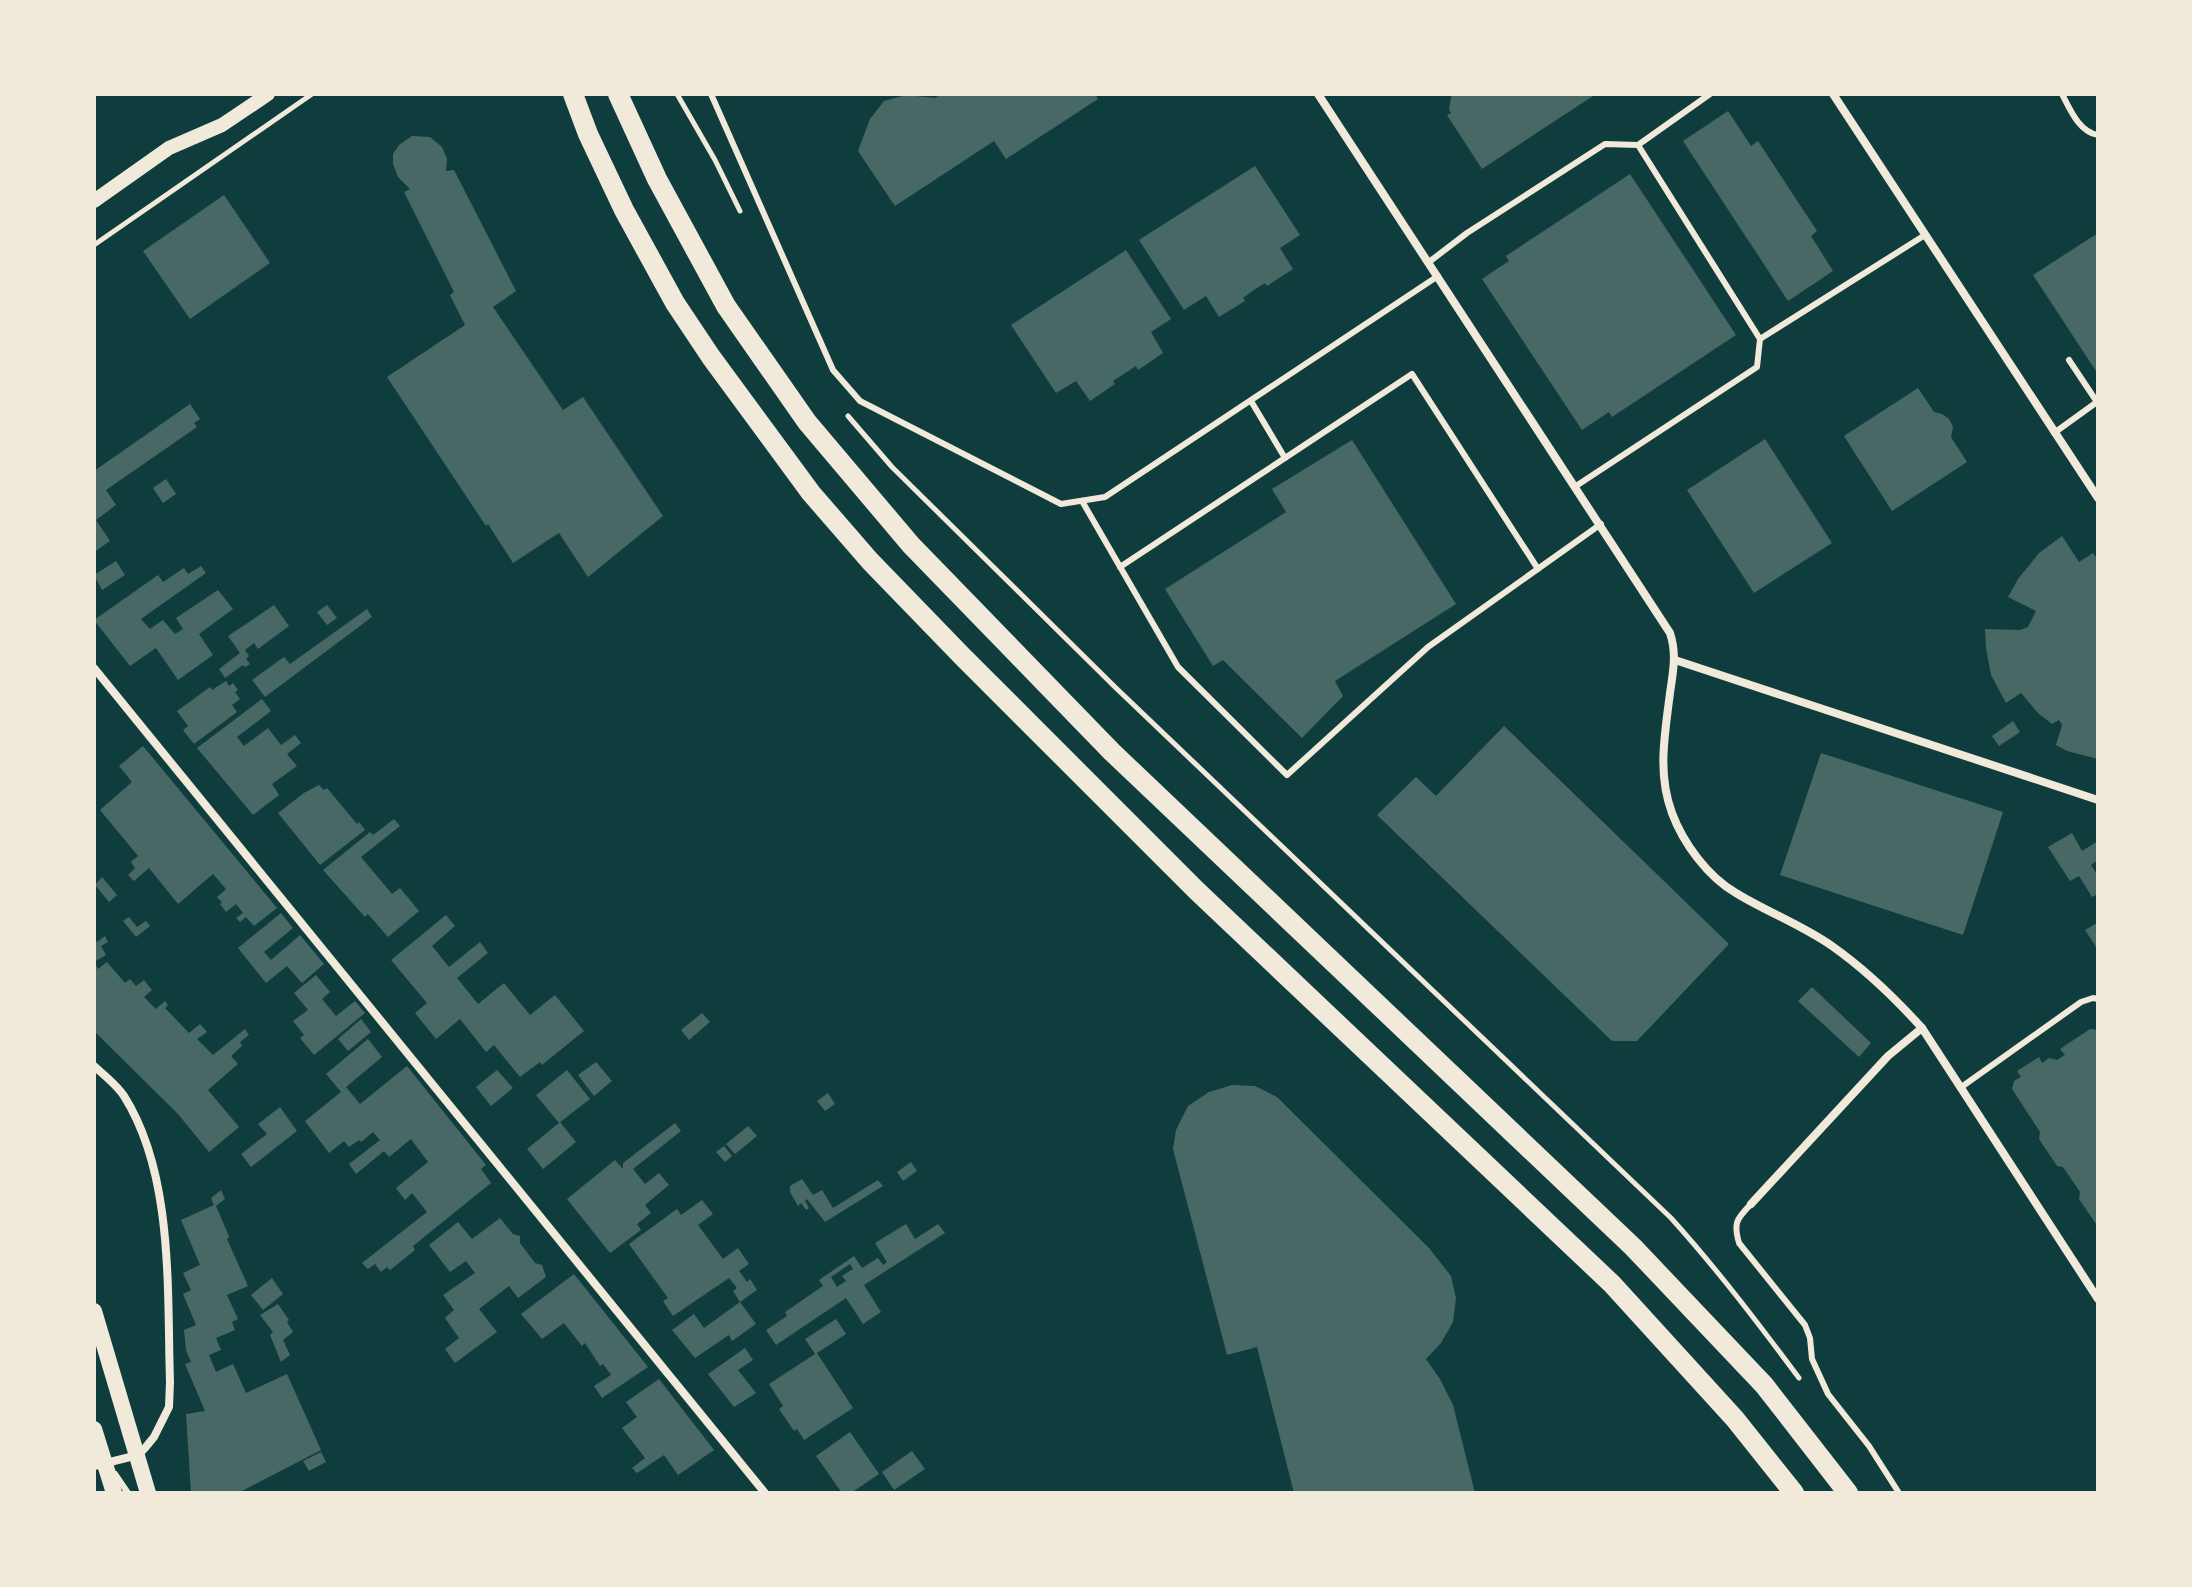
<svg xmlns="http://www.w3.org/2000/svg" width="2192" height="1587" font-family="Cabin,sans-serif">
<rect width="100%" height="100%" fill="#0f3d3e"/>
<!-- building -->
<g fill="#486865" fill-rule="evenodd">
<polygon points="942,94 1095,94 1098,99 1006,159 994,141 895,206 858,151 870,119 884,101 906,95 935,98"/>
<polygon points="1454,94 1596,94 1482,169 1447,115 1451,113 1449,110 1451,97"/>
<polygon points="1728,111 1751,146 1758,141 1817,231 1811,236 1833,271 1788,301 1683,141"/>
<polygon points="412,136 430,137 442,147 447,159 446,171 454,170 516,291 493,307 563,410 583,397 663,516 588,577 559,533 513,563 488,524 486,526 387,377 465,325 450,295 454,292 404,192 410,189 398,177 393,164 393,154 399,145"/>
<polygon points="1255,166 1300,235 1280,248 1293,269 1267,286 1265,283 1254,290 1243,298 1245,301 1219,317 1206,296 1184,310 1139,240"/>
<polygon points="1630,174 1736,335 1612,417 1609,412 1582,430 1482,279 1509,261 1506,256"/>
<polygon points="224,195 270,263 190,319 143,251"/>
<polygon points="2098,233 2098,374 2033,275"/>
<polygon points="1126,250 1171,319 1151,332 1163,353 1138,370 1136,366 1113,381 1115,384 1090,401 1076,381 1056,393 1011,325"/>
<polygon points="1918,388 1934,412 1942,414 1949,419 1953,427 1951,437 1967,462 1892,511 1844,436"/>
<polygon points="190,404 200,419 194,423 197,427 106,490 116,505 96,520 110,541 94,552 94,471"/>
<polygon points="1765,439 1832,543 1754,593 1687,490"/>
<polygon points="1352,440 1456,604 1335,681 1343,696 1302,738 1223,660 1213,666 1165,589 1286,512 1272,489"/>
<polygon points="166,479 176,494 163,503 153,488"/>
<polygon points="2062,536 2079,562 2093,553 2098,560 2098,759 2067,751 2056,745 2062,725 2059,720 2052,724 2038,713 2021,693 2006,703 1991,675 1986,648 1985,629 2020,630 2028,627 2036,611 2008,597 2018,579 2039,553"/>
<polygon points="116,561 125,575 102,590 94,575"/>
<polygon points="201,566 206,573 141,619 150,629 163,620 175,634 183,629 176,618 218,590 233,609 199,634 213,655 178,680 156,648 130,666 94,620 158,575 163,582 184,568 188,574"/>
<polygon points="274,605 289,626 258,649 254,643 245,650 249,656 246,659 250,664 245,667 243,665 225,678 219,669 240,653 228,636"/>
<polygon points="327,605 337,618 327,625 317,612"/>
<polygon points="367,609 372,617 265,697 252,680 284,657 290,664"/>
<polygon points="226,681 229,686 233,683 238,690 235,692 240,699 232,705 237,712 194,744 183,730 188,726 177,711 210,687 212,690"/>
<polygon points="262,699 271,711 237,737 244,746 268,728 281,745 295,735 301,743 287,754 297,766 272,784 279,795 253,815 197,748"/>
<polygon points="2013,721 2020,732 1999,746 1992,736"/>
<polygon points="1504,726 1729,944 1637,1041 1612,1041 1377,815 1416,777 1436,796"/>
<polygon points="143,746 277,908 254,926 246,917 240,922 236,918 243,913 236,904 226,912 220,904 222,902 217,897 226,889 213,874 178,904 149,868 134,881 128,875 135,868 131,862 138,856 100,810 132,782 119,766"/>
<polygon points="1821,753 2003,812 1963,935 1780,875"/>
<polygon points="319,785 324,790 327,788 357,824 359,822 365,830 320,865 278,813 304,793"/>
<polygon points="394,819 400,826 361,857 392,894 400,888 419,911 388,937 368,914 365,917 323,870 370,832 373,835"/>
<polygon points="2072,833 2082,851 2098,841 2098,860 2091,865 2098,876 2098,894 2092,897 2079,876 2070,881 2048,847"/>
<polygon points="102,877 117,895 109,902 95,885"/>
<polygon points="281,913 293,928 264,952 271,960 300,935 324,964 302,983 287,966 266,983 238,948"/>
<polygon points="446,915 455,926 432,946 449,967 480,942 488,953 457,978 478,1004 504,983 530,1015 555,995 584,1031 542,1065 540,1062 520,1077 494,1045 486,1052 460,1019 436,1039 415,1013 427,1003 391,960"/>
<polygon points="129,917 137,927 146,921 150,926 136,937 123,921"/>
<polygon points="2097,923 2098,925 2098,950 2085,930"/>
<polygon points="105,936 108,942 101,946 106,955 94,962 94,938 97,942"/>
<polygon points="94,962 98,969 107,962 125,983 130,979 136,986 144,980 152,990 144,997 156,1009 165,1001 168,1005 165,1008 189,1033 200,1024 207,1032 197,1039 213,1055 245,1029 249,1035 240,1042 242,1046 231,1056 238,1064 208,1090 239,1127 209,1152 178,1114 94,1031"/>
<polygon points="316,975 330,992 322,999 336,1016 355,1001 365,1013 314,1055 300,1038 304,1035 293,1021 308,1010 294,993"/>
<polygon points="1812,987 1871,1043 1859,1057 1798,1001"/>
<polygon points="702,1013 710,1022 689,1040 681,1030"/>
<polygon points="361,1019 371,1032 348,1051 338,1039"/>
<polygon points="2090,1029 2098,1030 2098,1225 2096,1224 2079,1199 2080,1192 2063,1167 2057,1166 2039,1139 2040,1132 2012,1089 2014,1081 2021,1077 2017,1071 2039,1057 2042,1063 2049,1058 2057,1060 2065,1055 2060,1049"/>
<polygon points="368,1039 382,1057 346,1087 360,1104 407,1066 486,1165 481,1169 491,1183 413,1246 415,1250 394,1267 390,1270 387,1267 381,1272 375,1264 368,1269 362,1263 427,1212 412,1193 405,1200 396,1188 428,1162 411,1139 389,1157 384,1151 356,1174 349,1164 380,1140 373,1132 361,1142 359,1140 349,1147 344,1141 329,1153 305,1121 341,1092 326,1074"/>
<polygon points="596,1062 612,1081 594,1096 578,1075"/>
<polygon points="497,1070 513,1088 491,1106 476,1087"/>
<polygon points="567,1070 590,1099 559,1123 536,1095"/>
<polygon points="1232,1085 1255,1086 1277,1097 1429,1248 1451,1276 1456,1298 1453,1322 1441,1343 1426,1359 1440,1379 1453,1405 1475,1493 1294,1493 1257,1347 1227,1355 1173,1149 1176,1130 1188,1106 1209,1092"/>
<polygon points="828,1093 835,1104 825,1111 817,1101"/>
<polygon points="280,1107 297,1131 251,1167 241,1154 267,1134 258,1124"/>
<polygon points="560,1122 576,1142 543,1169 527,1149"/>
<polygon points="675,1123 681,1131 633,1169 645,1184 659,1173 669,1185 645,1205 651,1213 637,1224 641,1230 610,1253 567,1199 615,1160 623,1169 623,1163"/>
<polygon points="748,1126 757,1136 735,1154 726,1144"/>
<polygon points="724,1146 732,1156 725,1162 716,1152"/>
<polygon points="911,1162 917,1171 903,1181 897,1172"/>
<polygon points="802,1179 813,1195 822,1190 833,1208 878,1180 883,1186 825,1222 807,1199 805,1201 809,1208 806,1210 801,1203 798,1206 790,1192 790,1186"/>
<polygon points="221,1190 225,1199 216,1206 228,1234 229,1238 227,1239 248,1286 227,1295 238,1319 232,1322 235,1330 216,1338 221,1350 209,1355 216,1372 233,1364 246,1393 287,1374 321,1450 238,1493 191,1493 186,1414 205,1411 185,1364 191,1362 186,1350 184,1330 196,1325 183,1294 191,1290 183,1273 200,1265 181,1220 214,1205 211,1198"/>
<polygon points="702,1200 713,1214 698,1225 723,1259 738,1248 749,1264 739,1271 747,1282 750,1279 757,1290 740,1302 756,1324 732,1341 729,1335 695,1358 672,1330 694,1314 704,1328 740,1302 733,1291 737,1288 729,1278 673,1316 663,1301 668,1298 629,1244 677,1209 681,1215"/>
<polygon points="500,1218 513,1234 520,1236 520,1243 535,1263 542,1265 546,1277 518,1298 509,1286 479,1309 497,1332 455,1363 445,1349 459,1338 445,1318 454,1310 443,1295 475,1273 466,1261 450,1272 429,1245 458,1222 472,1239"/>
<path d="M906 1224 915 1239 938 1224 945 1233 864 1285 881 1312 863 1324 846 1298 776 1345 766 1330 787 1316 785 1312 823 1286 819 1280 854 1256 862 1268 878 1258 883 1265 887 1262 875 1243ZM850 1264 853 1269 842 1276 846 1281 837 1287 831 1277Z"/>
<polygon points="574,1274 648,1367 602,1398 594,1386 611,1375 603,1364 600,1366 585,1343 582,1346 564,1323 542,1339 521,1314"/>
<polygon points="272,1278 283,1294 263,1310 251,1295"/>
<polygon points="278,1304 289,1320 287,1322 293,1332 283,1340 290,1355 281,1362 270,1335 273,1332 260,1315"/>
<polygon points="836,1319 846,1334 817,1353 853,1408 804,1440 797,1429 794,1431 779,1409 783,1406 769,1384 815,1354 805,1339"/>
<polygon points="745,1348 753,1360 738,1370 756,1393 734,1407 708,1374"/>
<polygon points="659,1379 714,1450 678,1475 664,1455 637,1473 632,1468 645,1458 622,1428 637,1417 626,1402"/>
<polygon points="850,1432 879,1474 851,1493 842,1493 816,1456"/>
<polygon points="912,1451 925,1469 894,1490 882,1472"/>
<polygon points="321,1452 326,1462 309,1471 303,1461"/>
</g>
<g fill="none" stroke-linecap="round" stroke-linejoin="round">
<!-- path -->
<g stroke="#f1e9da" stroke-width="5">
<polyline points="677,94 715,160 740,211"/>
<polyline points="94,245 312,94"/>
<path d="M848 416 892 467 1116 688 1671 1218C1717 1269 1758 1323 1799 1378"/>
</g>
<!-- service -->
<g stroke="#f1e9da" stroke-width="6">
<polyline points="711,94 833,370 860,401 1061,504 1105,497 1438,276"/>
<path d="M2062 94C2070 109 2079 132 2098 135"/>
<polyline points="1638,145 1710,94"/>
<polyline points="1429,262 1467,233 1605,144 1638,145 1760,339 1757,367 1576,486"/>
<polyline points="1760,339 1925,235"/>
<polyline points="1251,401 1285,458"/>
<polyline points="2054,433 2097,402 2069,360"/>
<polyline points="1082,501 1178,667 1287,775 1428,647 1601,524"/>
<polyline points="1120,567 1412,374 1538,569"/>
<polyline points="1960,1088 2081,1002 2093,998 2098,999"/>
<path d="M1751 1204C1737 1219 1733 1222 1739 1243L1805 1325 1810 1338 1812 1359 1828 1394 1869 1446 1899 1493"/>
<polyline points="115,1474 128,1493"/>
</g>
<!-- minor -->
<g stroke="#f1e9da" stroke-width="8">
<path d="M1318 94 1670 633C1677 654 1673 672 1670 693 1665 734 1657 773 1672 813 1683 843 1708 877 1736 893 1767 912 1802 925 1832 946 1866 970 1894 997 1922 1028L2098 1299"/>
<polyline points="1833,94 2098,498"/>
<polyline points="1675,660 2098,800"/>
<polyline points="94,668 765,1493"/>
<path d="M94 1066C104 1075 117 1085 124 1096 174 1175 167 1291 170 1382L169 1407 154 1437 145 1448 138 1455 94 1466"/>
<polyline points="1751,1204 1888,1056 1922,1028"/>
</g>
<!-- tertiary -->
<polyline stroke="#f1e9da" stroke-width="14" points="94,201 169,148 222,125 268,94"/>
<!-- secondary -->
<g stroke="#f1e9da" stroke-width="16">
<polyline points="94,1311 148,1493"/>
<polyline points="94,1429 114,1493"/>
</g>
<!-- primary -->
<g stroke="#f1e9da" stroke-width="20">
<polyline points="573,94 588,134 624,210 675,303 711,357 811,493 870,561 962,656 1197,891 1612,1284 1735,1419 1794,1493"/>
<polyline points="618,94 657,179 726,306 807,422 911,545 1112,752 1633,1247 1764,1385 1848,1493"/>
</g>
</g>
<!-- border -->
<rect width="2192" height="1587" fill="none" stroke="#f1e9da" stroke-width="192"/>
</svg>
